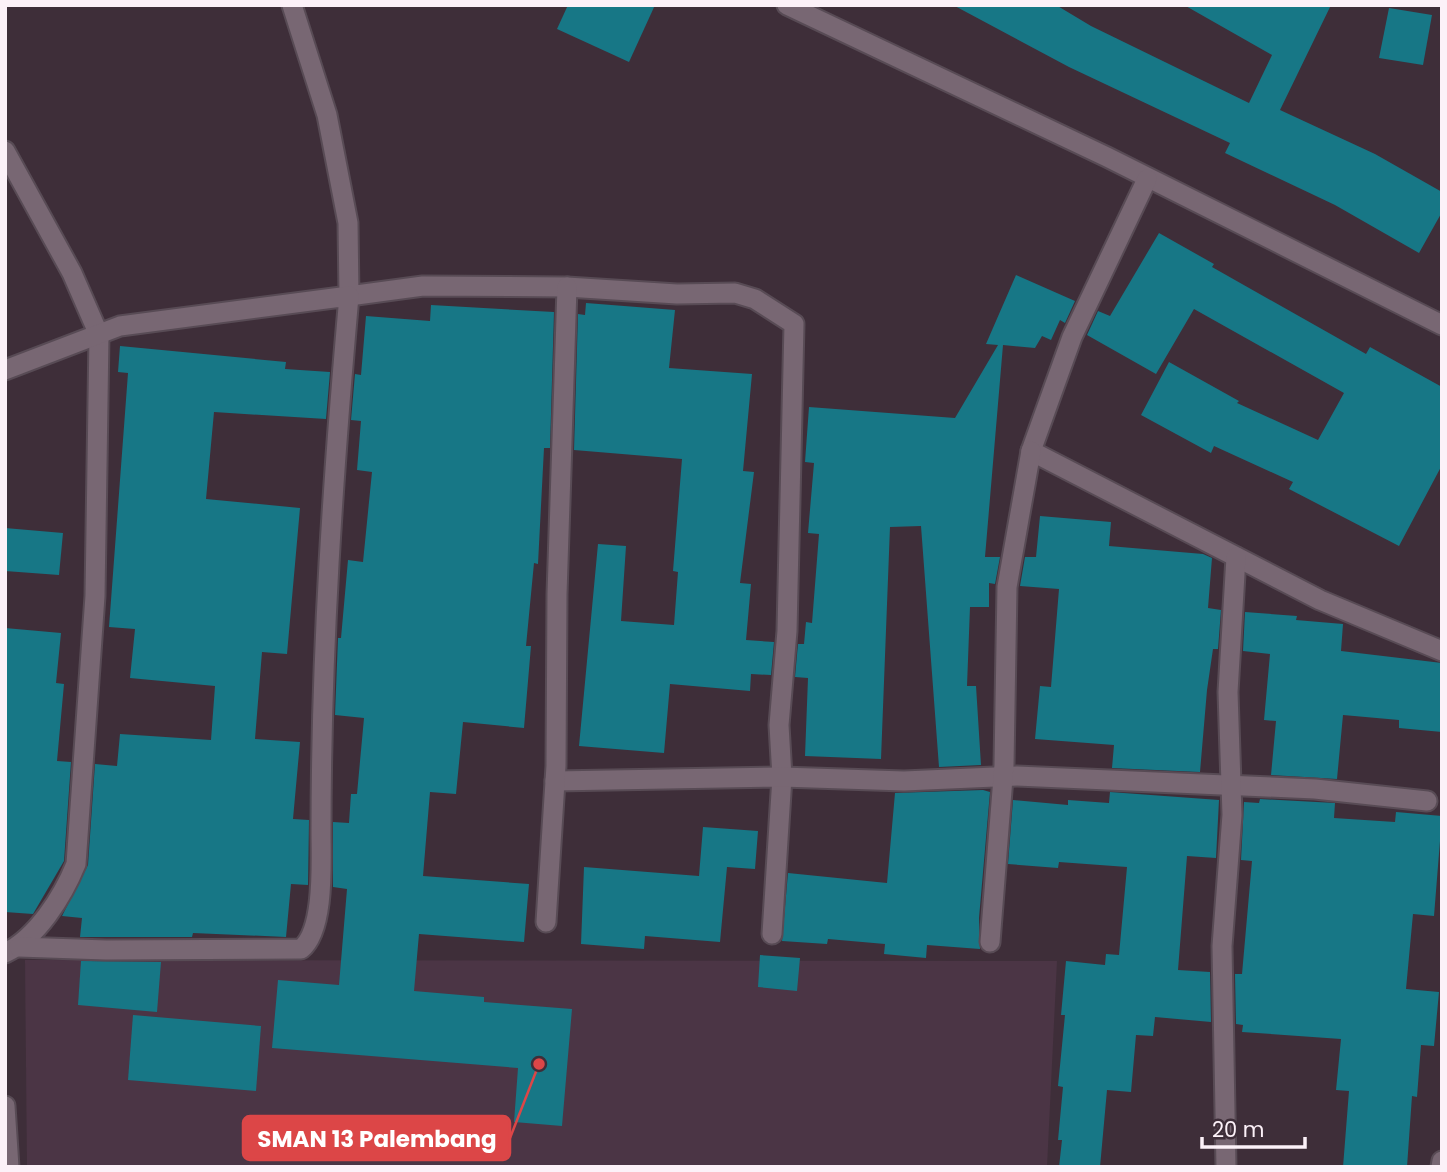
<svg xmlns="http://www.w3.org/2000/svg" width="1447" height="1172" font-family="Poppins,sans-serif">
<rect width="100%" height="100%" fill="#3e2e39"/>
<!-- built -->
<polygon fill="#4b3545" points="25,960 1057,961 1047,1167 27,1167"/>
<!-- building -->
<g fill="#177786">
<polygon points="568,5 655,5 629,62 557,29"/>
<polygon points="953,5 1056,5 1091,26 1249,103 1272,55 1184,5 1331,5 1280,110 1375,154 1442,192 1442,212 1419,253 1335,205 1225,153 1230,143 1069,67"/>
<polygon points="1389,8 1432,15 1423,65 1379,58"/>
<polygon points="1159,233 1214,264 1212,267 1366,354 1370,347 1442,387 1442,465 1399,546 1289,489 1293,482 1214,446 1211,453 1141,415 1169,362 1239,401 1237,403 1318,440 1344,393 1194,309 1156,374 1087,335 1098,311 1110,316"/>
<polygon points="1016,275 1075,301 1065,323 1060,320 1051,340 1042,336 1035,348 1003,345 985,557 1000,557 995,584 989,583 989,607 970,607 967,686 976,686 981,765 939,767 921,526 890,527 881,759 805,756 808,678 795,677 798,644 804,644 806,622 812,623 819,534 808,533 814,463 805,462 809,407 955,418 998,345 986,344"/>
<polygon points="586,303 675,310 669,368 752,374 743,471 754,472 740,583 751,584 746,640 774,642 771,675 751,674 750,691 670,684 664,753 579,746 598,544 626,546 621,621 674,625 678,572 673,571 682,459 574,450 578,314 585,315"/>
<polygon points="431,305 554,312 550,448 544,448 538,564 534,563 526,646 531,646 524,728 463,722 456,794 430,792 423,876 529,884 524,942 419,934 414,991 484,997 484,1002 572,1009 562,1126 514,1122 518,1068 272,1048 278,980 339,985 347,889 333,887 333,822 349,823 351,794 357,794 364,718 335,715 338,638 341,638 348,560 363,562 372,472 357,470 361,421 351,420 355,374 361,375 366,316 430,321"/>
<polygon points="120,346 286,362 285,369 330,372 326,419 214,412 206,499 300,508 287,654 262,652 255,739 300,742 293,819 309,820 308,885 291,884 286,937 193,933 192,937 80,937 82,918 62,916 88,865 95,764 117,766 120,734 211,740 215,686 130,678 135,629 109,627 128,373 118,372"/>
<polygon points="1040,516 1111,522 1109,546 1203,554 1212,558 1208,608 1221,610 1218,649 1213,649 1207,690 1200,772 1112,768 1114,745 1035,739 1040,686 1051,687 1059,589 1020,586 1025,557 1036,557"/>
<polygon points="5,528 63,533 59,575 5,571"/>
<polygon points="1245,612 1297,616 1296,620 1343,624 1341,651 1442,663 1442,732 1399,728 1399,720 1343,715 1337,779 1271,775 1276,721 1264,720 1270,654 1243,651"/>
<polygon points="5,628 61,633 56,683 64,684 57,761 71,762 64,861 33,914 5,912"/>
<polygon points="983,790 990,792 979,918 980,949 927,945 926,958 884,954 885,944 828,939 827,944 782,941 788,873 887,883 895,793"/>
<polygon points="1110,792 1219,800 1216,858 1187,856 1178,970 1210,972 1211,1022 1155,1017 1153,1036 1136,1035 1131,1092 1107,1090 1100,1167 1059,1167 1062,1140 1058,1140 1063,1087 1058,1086 1065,1015 1061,1015 1066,961 1105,965 1106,954 1119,955 1127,867 1059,862 1058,868 1008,864 1013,800 1068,805 1068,800 1109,803"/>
<polygon points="1260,799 1335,803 1334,818 1395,822 1396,812 1442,816 1434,916 1413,914 1406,989 1439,992 1434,1046 1421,1045 1417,1097 1412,1096 1407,1167 1343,1167 1349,1091 1336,1090 1341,1039 1242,1032 1243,1025 1236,1024 1235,974 1242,974 1252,861 1241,860 1244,802 1259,803"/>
<polygon points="703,827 758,831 755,869 727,867 720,942 645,936 644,949 581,944 584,867 699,876"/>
<polygon points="760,955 800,958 797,991 758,987"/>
<polygon points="81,961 161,962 157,1012 78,1005"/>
<polygon points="133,1015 261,1026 256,1091 128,1080"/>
</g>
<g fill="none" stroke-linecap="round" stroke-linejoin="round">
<!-- minor casing -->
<g stroke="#584b55" stroke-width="23">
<g id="minor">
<polyline points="292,5 327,115 348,223 349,296 423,286 567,287 677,294 735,293 755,299 794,324 787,631 779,725 782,777 772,934"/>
<polyline points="787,5 1107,157 1442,325"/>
<path d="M5 151 72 273 99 335 95 596 76 864C63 896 37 938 5 953"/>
<polyline points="1147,179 1072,337 1031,451 1320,600 1442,651"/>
<path d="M5 370 120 326 349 296C333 475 321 652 321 832 321 861 325 930 301 949L106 950 19 947"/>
<polyline points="555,781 782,777 904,781 1017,776 1315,789 1427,801"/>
<polyline points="546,922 556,766 557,594 567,287"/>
<polyline points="990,942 1004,765 1007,587 1031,451"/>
<polyline points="5,1106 9,1167"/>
<polyline points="1226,1167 1222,946 1232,815 1228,692 1236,557"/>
<polyline points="1441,1167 1442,1161"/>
</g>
</g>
<!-- minor -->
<use href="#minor" stroke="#786773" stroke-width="19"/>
</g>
<!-- callouts -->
<path fill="none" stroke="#dc4647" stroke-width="2.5" d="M539 1064L510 1138"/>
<circle fill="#dc4647" stroke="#3e2e39" stroke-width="2.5" cx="539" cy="1064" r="7"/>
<rect fill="#dc4647" stroke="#dc4647" stroke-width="2.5" x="243" y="1116" width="267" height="44" rx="7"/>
<g font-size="23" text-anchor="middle" font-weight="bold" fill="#fff">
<text x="377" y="1147">SMAN 13 Palembang</text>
</g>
<!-- border -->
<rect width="1447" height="1172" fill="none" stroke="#fcf1f8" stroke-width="14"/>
<!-- scale -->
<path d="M1202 1137v10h103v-10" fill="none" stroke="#fcf1f8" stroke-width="3.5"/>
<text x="1212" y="1137" font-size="21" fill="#fcf1f8" stroke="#3e2e39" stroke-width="5" paint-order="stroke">20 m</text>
</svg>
